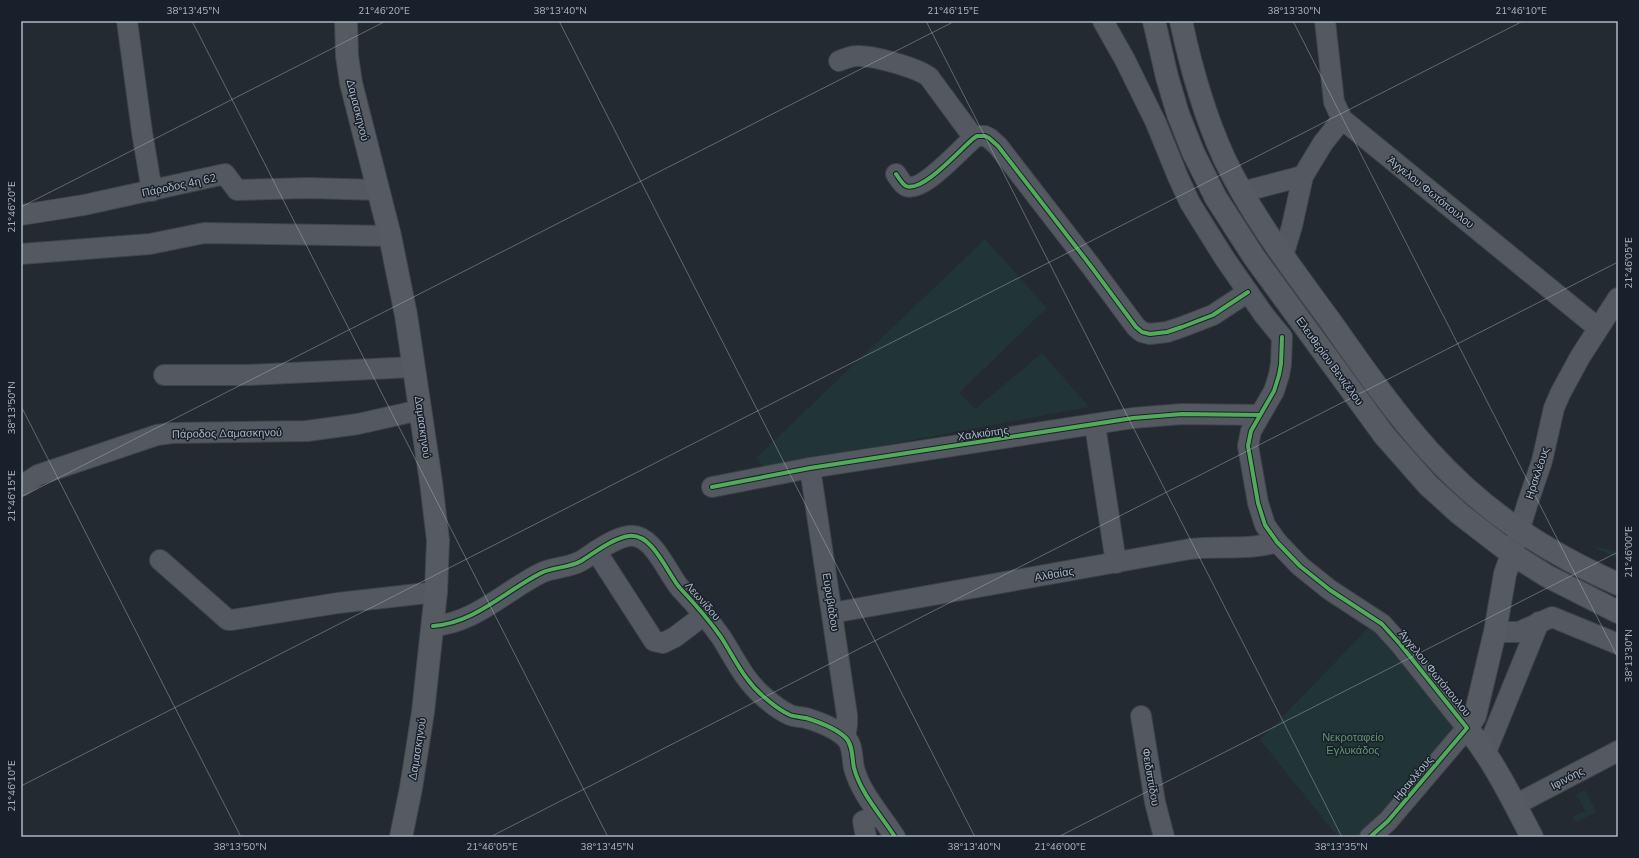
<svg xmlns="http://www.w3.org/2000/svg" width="1639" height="858" font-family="'Nunito Sans',sans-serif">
<rect width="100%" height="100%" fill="#242a31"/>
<!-- green -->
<g fill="#213436">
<polygon points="985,239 1047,308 959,393 975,409 1042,353 1089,407 764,468 756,458"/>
<polygon points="1591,546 1618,551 1618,559"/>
<path d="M1371 625 1388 639 1454 726C1426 767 1394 804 1358 837H1338L1260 740Z"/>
<polygon points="1585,790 1596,812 1576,822 1573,817 1585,811 1576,794"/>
</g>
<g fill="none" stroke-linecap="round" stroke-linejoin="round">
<!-- minor casing -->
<g stroke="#40444a" stroke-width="22">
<g id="minor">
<polyline points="127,21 142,132 152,191"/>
<polyline points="1103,21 1125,60 1156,123 1178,177 1190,203 1225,259 1264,315 1282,337"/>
<polyline points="1325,21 1334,102 1342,119 1598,328"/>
<path d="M839 61C844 59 851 56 857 56 872 55 918 68 929 77L974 138"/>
<path d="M896 174C899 178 902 184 906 186 923 193 961 148 974 138L977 136H985L989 138 998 146 1090 265 1136 327 1142 332 1150 334 1167 332 1182 327 1213 315 1248 292"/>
<polyline points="1242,192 1303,176"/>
<polyline points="21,215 84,205 225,174 237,190 308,188 379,190"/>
<polyline points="21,254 150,244 204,233 390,236"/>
<polyline points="1283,256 1292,226 1303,176 1323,143 1342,119"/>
<polyline points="1282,337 1281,364 1279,375 1274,391 1251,431 1248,446 1258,503 1265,525 1277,542 1300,566 1330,590 1382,624 1400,644 1467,728 1388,821 1370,837"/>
<polyline points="164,375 248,375 414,367"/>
<polyline points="1095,425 1116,563"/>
<polyline points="810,468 847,715 847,725 845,737"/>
<polyline points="21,486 38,475 157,435 172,433 307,431 358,424 420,410"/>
<polyline points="712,487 810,468 1133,418 1182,414 1260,415"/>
<polyline points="596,551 654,641 663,643 675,637 704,615"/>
<polyline points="1512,554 1528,502 1542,461 1554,408 1560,394 1580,357 1618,298"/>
<polyline points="160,560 228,620 231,620 338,603 436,592"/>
<path d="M832 613 1190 549C1219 545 1249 551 1277 542"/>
<path d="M433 626C475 623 505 591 541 573 553 567 569 568 581 561 594 553 613 538 629 536 653 533 667 573 680 588 695 604 709 620 721 637 735 659 744 680 764 697 772 704 781 711 790 715 795 717 801 717 806 718 819 722 836 728 846 738 853 745 852 759 854 768 861 794 881 815 895 837"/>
<polyline points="1495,632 1519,632 1552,617 1618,644"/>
<polyline points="1141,716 1155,802 1164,837"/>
<polyline points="1486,752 1539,622"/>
<polyline points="1515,805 1618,751"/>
<polyline points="866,837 863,821 879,815"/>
</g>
</g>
<!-- major casing -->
<g stroke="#41464e" stroke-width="24">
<g id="major">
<polyline points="346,21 347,56 351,83 390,236 406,315 431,482 438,540 436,592 423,712 411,788 401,837"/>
<polyline points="1154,21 1167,77 1178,114 1193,152 1216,198 1254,257 1384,435 1428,485 1460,514 1512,554 1547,576 1618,612"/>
<path d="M1181 21C1191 68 1204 114 1224 158 1252 217 1293 270 1331 322 1362 366 1393 411 1429 451 1484 512 1544 551 1618 584"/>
<path d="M1512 554 1505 574 1495 632 1475 716 1467 728C1494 761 1512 799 1532 837"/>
</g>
</g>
<!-- minor -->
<use href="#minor" stroke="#545860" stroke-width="20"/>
<!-- major -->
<use href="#major" stroke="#565b62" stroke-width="22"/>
<!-- cycleway casing -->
<g stroke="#18212b" stroke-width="6">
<g id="cycleway">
<path d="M896 174C899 178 902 184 906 186 923 193 961 148 974 138L977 136H985L989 138 998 146 1090 265 1136 327 1142 332 1150 334 1167 332 1182 327 1213 315 1248 292"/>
<polyline points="1282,337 1281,364 1279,375 1274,391 1251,431 1248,446 1258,503 1265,525 1277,542 1300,566 1330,590 1382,624 1400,644 1467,728 1388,821 1370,837"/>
<polyline points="712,487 810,468 1133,418 1182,414 1260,415"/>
<path d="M433 626C475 623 505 591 541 573 553 567 569 568 581 561 594 553 613 538 629 536 653 533 667 573 680 588 695 604 709 620 721 637 735 659 744 680 764 697 772 704 781 711 790 715 795 717 801 717 806 718 819 722 836 728 846 738 853 745 852 759 854 768 861 794 881 815 895 837"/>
</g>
</g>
<!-- cycleway -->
<use href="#cycleway" stroke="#51ab58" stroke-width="4"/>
</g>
<!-- ticks -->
<path fill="none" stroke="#acb6c4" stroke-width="1" stroke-opacity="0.45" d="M192 21 608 837M559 21 975 837M926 21 1342 837M1293 21 1618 658M21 207 386 21M21 406 241 837M21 497 955 21M21 786 1523 21M490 837 1618 262M1058 837 1618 552"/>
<g text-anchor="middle" stroke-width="3" stroke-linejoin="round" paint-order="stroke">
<!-- street labels -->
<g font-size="11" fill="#acb6c4" stroke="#18212b">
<text transform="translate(358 110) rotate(76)" y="4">Δαμασκηνού</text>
<text transform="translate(179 185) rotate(-12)" y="4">Πάροδος 4η 62</text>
<text transform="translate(1431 192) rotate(39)" y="4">Άγγελου Φωτόπουλου</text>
<text transform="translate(1330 361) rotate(54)" y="4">Ελευθερίου Βενιζέλου</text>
<text transform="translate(423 427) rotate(82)" y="4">Δαμασκηνού</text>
<text transform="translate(227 433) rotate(-1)" y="4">Πάροδος Δαμασκηνού</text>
<text transform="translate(983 433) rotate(-8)" y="4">Χαλκιόπης</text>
<text transform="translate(1537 473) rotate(-72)" y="4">Ηρακλέους</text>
<text transform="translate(1054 574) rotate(-10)" y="4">Αλθαίας</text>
<text transform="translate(703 601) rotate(49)" y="4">Λεωνίδου</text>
<text transform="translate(831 602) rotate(81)" y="4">Ευρυβιάδου</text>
<text transform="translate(1435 673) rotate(51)" y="4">Άγγελου Φωτόπουλου</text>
<text transform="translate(417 749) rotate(-81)" y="4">Δαμασκηνού</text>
<text transform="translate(1151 777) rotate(80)" y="4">Φειδιππίδου</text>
<text transform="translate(1413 778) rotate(-50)" y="4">Ηρακλέους</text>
<text transform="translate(1567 778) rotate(-28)" y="4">Ιφινόης</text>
</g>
<!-- park labels -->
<g font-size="11" fill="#64946c" stroke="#18212b">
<text x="1353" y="741">Νεκροταφείο<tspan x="1353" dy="13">Εγλυκάδος</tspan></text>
</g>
</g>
<!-- border -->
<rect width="1639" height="858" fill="none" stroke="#18212b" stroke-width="44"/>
<rect x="22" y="22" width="1595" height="814" fill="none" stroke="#acb6c4" stroke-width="1.5"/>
<g font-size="10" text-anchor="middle" fill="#acb6c4">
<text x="193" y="14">38°13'45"N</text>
<text x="384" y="14">21°46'20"E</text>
<text x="560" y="14">38°13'40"N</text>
<text x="953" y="14">21°46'15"E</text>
<text x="1294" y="14">38°13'30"N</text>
<text x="1521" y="14">21°46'10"E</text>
<text transform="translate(11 207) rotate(-90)" y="4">21°46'20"E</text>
<text transform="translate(1628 263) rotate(-90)" y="4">21°46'05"E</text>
<text transform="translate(11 408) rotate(-90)" y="4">38°13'50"N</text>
<text transform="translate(11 496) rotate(-90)" y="4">21°46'15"E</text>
<text transform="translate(1628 552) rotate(-90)" y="4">21°46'00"E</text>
<text transform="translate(1628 656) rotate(-90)" y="4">38°13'30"N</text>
<text transform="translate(11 786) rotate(-90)" y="4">21°46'10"E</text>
<text x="240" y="850">38°13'50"N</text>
<text x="492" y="850">21°46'05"E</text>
<text x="607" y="850">38°13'45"N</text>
<text x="974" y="850">38°13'40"N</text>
<text x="1060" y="850">21°46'00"E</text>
<text x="1341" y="850">38°13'35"N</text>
</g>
</svg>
